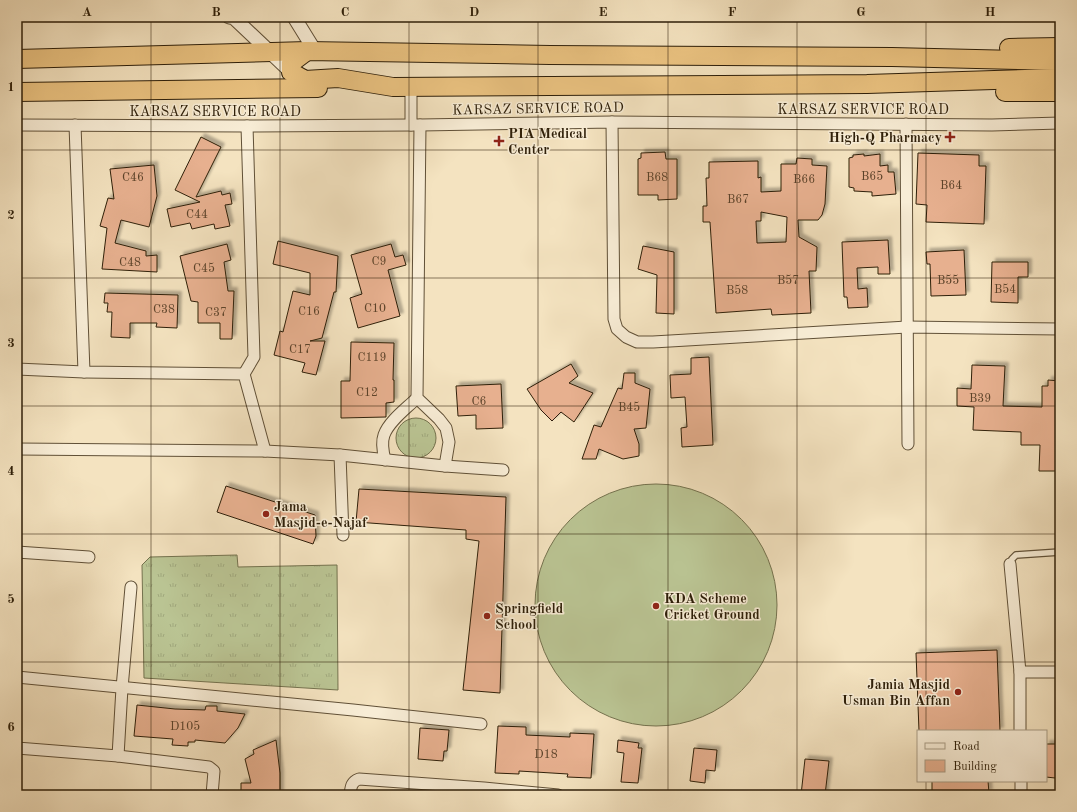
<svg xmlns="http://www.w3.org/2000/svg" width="1077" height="812" font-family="'Old Standard TT',serif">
<defs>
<pattern id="grass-tufts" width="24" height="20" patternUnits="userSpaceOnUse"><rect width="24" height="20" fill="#bac493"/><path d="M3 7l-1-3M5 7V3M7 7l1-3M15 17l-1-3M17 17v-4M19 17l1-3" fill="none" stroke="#a0a87d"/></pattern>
<filter id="shadow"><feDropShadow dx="3.5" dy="-3.5" stdDeviation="1" flood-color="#0004"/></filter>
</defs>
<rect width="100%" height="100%" fill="#f4e3c0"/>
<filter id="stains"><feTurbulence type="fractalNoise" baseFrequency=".005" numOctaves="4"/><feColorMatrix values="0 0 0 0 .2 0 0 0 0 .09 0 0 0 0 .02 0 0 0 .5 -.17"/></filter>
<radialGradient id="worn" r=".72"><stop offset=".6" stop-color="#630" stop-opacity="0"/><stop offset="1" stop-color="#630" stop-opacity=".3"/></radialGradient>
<!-- grass -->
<g fill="url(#grass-tufts)" stroke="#74724e">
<circle cx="416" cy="438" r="20"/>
<polygon points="237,555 238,567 337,565 338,690 144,678 142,565 150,557"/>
</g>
<!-- pitch -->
<circle fill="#bac493" stroke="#74724e" cx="656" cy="605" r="121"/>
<!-- building -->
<g fill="#e7b08f" stroke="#2e1f09" fill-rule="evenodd" filter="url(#shadow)">
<polygon points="201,137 221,147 196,197 221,191 222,195 230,193 232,204 225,205 230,226 215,229 214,224 192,229 190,223 171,227 167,209 200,202 175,190"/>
<polygon points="665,152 666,159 677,159 677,199 658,200 658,195 638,195 638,159 641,158 641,153"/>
<polygon points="918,153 979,155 979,166 986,166 984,224 926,222 927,205 916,204"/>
<polygon points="864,154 864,156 880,154 880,166 888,165 888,172 894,172 896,194 872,196 872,192 854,191 854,188 849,187 849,158 853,157 853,155"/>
<path d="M797 158 812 159V165L827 166 825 204 822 215 818 220H798L799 237 817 247 816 271H809L811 313 772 315 771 309 716 313 710 222H703V206H707L706 178H709V162L758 161V178L761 177V192L781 191V164H796ZM761 212 787 217 786 242 757 243 756 221H761Z"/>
<polygon points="154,165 157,196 149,227 121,220 115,243 146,251 146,256 157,255 157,272 102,269 107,228 100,226 108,198 114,199 110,169"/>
<polygon points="888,240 890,274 878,274 878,267 857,268 858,289 867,288 868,307 848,308 847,297 844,297 842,242"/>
<polygon points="278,241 338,256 336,292 334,292 322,338 310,341 325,341 316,375 302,372 305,363 274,355 280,331 283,332 293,291 310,295 310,273 273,264"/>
<polygon points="227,244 231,260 224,262 228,291 234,291 232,339 220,339 220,323 198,323 198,302 191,301 180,256"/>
<polygon points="391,244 395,257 403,255 406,265 388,270 400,316 358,328 350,298 362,294 351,255"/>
<polygon points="643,246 674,252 674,314 656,313 657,275 638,269"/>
<polygon points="964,250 966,295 931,296 930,264 927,264 926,252"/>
<polygon points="992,262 1028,262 1028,277 1018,277 1018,303 991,302"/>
<polygon points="105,293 178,295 177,328 156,327 157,323 130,323 130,338 111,337 112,312 107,312 108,303 104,303"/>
<polygon points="351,342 394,343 393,380 394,380 394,402 386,403 386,417 341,418 341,381 350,381"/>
<polygon points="709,357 713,445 682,447 681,428 687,427 685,397 671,398 670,375 691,374 691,358"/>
<polygon points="571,364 578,376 569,383 593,393 574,422 561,412 552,421 541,410 527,389"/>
<polygon points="972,365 1005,366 1003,406 1042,407 1042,386 1048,386 1048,380 1060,381 1060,471 1039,471 1040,445 1021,445 1021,432 973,430 974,407 957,406 957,388 971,389"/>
<polygon points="624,373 635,373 635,383 650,389 646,428 634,429 639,444 639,456 623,459 599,449 596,459 582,459 594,425 601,427 618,388 622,389"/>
<polygon points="501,384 503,428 476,429 476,415 458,416 456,386"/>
<polygon points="226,486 315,515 316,536 313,544 217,512"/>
<polygon points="359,489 506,497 500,693 463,690 479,541 466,539 466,530 356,522"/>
<polygon points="997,650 1000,731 919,731 916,653"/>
<polygon points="137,705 175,709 205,710 206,706 217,706 217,711 245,714 238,728 225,743 195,740 195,742 188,742 188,746 172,745 173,739 134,736"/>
<polygon points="498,726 526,727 526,735 570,737 570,733 594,734 591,778 567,777 568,774 519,771 519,774 495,773"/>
<polygon points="420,728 449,730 447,751 444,751 443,761 418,759"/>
<polygon points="276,740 280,773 280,795 241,794 241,783 251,783 245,759 254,754 253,750"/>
<polygon points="618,740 639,743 638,748 642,748 638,783 621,782 624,753 617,752"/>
<polygon points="1046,744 1060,744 1060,776 1056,776 1055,778 1046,777"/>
<polygon points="694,748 717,750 715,771 706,770 705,783 690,781"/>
<polygon points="805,759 829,761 825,795 801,795"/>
<polygon points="932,781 988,781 989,793 959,792 959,795 932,795"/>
</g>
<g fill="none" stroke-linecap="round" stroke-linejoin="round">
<!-- service casing -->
<g stroke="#605037" stroke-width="8">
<polyline id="service" points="1010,564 1012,559 1016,555 1060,552"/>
</g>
<!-- minor casing -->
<g stroke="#605037" stroke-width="13">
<g id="minor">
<polyline points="411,87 411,125"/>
<polyline points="612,122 614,319 617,329 626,337 637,342 653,342 907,327 1060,329"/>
<polyline points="906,124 908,444"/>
<polyline points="17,125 247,126 411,125 420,125 612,122 992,125 1060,123"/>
<polyline points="75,125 84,372"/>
<polyline points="420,125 417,398 439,419 446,428 449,442 445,466"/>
<polyline points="17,369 84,372 244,374 265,451"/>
<polyline points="244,374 254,357 247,126"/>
<polyline points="17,449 265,451 340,455 445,466 503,470"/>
<polyline points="340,455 343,535"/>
<path d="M385 460C383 452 381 443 384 435 389 421 407 408 417 398"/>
<polyline points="17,552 89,557"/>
<polyline points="1010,564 1020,672 1020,731"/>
<polyline points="1020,672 1060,672"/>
<polyline points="17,677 353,710 481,724"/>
<polyline points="17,748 118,756 209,767 214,771 212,795"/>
<polyline points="118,756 122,688 131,587"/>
<polyline points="1021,781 1021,795"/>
<path d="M350 795C351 787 351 782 359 779L484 788 558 795"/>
</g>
</g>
<!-- tertiary casing -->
<g stroke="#605037" stroke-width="15">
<g id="tertiary">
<polyline points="229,17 234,18 291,72"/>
<polyline points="294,17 315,51"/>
</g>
</g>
<!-- trunk casing -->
<g stroke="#2e1f09" stroke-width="20">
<g id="trunk">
<polyline points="1009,48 1060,47"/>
<polyline points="307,51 291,63 291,72 305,80 338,78 393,87 867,84 1060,78"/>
<polyline points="17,59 307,51 550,55 892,57 1060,61"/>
<polyline points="17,92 318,88"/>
<polyline points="1005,92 1060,92"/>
</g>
</g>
<!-- service -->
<use href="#service" stroke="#f8edd6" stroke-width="5.5"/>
<!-- minor -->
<use href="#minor" stroke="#f8edd6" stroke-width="11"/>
<!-- tertiary -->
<use href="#tertiary" stroke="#f8edd6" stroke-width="13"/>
<!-- trunk -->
<use href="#trunk" stroke="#eac280" stroke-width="18"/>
</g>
<!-- grid -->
<path fill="none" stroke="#2e1f09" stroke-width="1" stroke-opacity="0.55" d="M151 17V795M280 17V795M409 17V795M538 17V795M668 17V795M797 17V795M926 17V731M17 150H1060M17 278H1060M17 406H1060M17 534H1060M17 662H1060M926 781V795"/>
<!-- markers -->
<g fill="#8f2418" stroke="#f8edd6" stroke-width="1.5">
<path d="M948 131h4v4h4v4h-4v4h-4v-4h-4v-4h4z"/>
<path d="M497 135h4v4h4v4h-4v4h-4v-4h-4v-4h4z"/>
<circle cx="266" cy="514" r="4"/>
<circle cx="656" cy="606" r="4"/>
<circle cx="487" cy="616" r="4"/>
<circle cx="958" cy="692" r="4"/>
</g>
<g text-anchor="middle" stroke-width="3" stroke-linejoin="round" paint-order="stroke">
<!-- number labels -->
<g font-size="12" fill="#5c432a">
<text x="872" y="180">B65</text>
<text x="133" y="181">C46</text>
<text x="657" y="181">B68</text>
<text x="804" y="183">B66</text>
<text x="951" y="189">B64</text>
<text x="738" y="203">B67</text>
<text x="197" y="218">C44</text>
<text x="379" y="265">C9</text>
<text x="130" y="266">C48</text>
<text x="204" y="272">C45</text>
<text x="788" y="284">B57</text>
<text x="948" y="284">B55</text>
<text x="1005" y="293">B54</text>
<text x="737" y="294">B58</text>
<text x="375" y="312">C10</text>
<text x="164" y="313">C38</text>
<text x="309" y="315">C16</text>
<text x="216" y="316">C37</text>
<text x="300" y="353">C17</text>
<text x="372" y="361">C119</text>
<text x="367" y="396">C12</text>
<text x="980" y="402">B39</text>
<text x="479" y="405">C6</text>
<text x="629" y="411">B45</text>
<text x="185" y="730">D105</text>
<text x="546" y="758">D18</text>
</g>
<!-- street labels -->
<g font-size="14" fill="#2e1f09" stroke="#f8edd6">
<text transform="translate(538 108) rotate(-1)" y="5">KARSAZ SERVICE ROAD</text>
<text x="863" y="114">KARSAZ SERVICE ROAD</text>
<text x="215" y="116">KARSAZ SERVICE ROAD</text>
</g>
<!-- poi labels -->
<g font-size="14" font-weight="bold" fill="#2e1f09" stroke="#f8edd6" text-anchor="start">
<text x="508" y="138">PIA Medical<tspan x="508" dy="16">Center</tspan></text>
<text x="942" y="142" text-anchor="end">High-Q Pharmacy</text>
<text x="274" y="511">Jama<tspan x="274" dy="16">Masjid-e-Najaf</tspan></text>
<text x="664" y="603">KDA Scheme<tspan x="664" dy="16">Cricket Ground</tspan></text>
<text x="495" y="613">Springfield<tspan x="495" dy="16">School</tspan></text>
<text x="950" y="689" text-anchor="end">Jamia Masjid<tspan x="950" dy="16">Usman Bin Affan</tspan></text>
</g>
</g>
<!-- margin -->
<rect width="1077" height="812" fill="none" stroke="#f4e3c0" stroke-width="44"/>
<!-- legend -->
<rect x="917" y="730" width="130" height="52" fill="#f8edd6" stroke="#a79b84"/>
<rect x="925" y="743" width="20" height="6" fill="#f8edd6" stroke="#a79b84"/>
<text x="953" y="750" font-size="12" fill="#2e1f09">Road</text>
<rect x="925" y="760" width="20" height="12" fill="#e7b08f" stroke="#a79b84"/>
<text x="953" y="770" font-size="12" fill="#2e1f09">Building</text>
<rect x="22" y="22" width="1033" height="768" fill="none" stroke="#2e1f09" stroke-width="1.5"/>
<g font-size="13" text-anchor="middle" font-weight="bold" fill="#2e1f09">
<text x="87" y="16">A</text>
<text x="216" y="16">B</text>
<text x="345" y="16">C</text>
<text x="474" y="16">D</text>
<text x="603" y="16">E</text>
<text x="732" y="16">F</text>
<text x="861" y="16">G</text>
<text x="990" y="16">H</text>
<text x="11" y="91">1</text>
<text x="11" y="219">2</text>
<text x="11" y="347">3</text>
<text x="11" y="475">4</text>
<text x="11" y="603">5</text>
<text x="11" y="731">6</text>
</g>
<rect width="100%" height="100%" filter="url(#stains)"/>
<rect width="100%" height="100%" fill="url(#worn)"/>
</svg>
